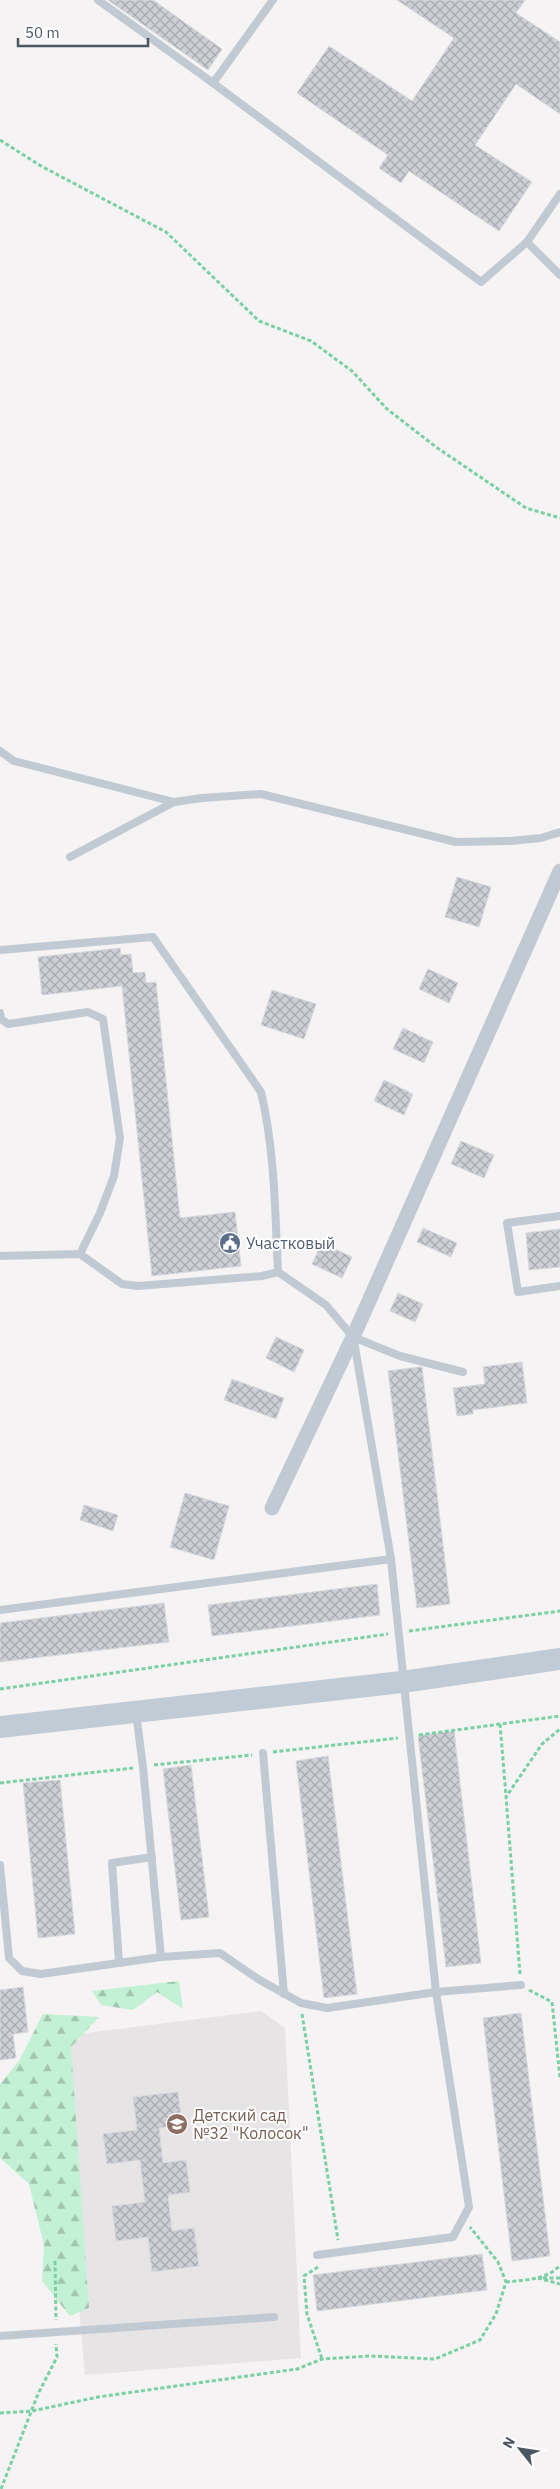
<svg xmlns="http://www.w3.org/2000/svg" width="560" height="2489" font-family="'IBM Plex Sans',sans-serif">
<defs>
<pattern id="forest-firs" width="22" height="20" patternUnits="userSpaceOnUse" patternTransform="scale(1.25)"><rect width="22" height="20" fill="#c3f1d5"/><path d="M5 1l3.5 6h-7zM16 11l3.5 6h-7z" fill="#a0c6b0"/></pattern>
<pattern id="building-cross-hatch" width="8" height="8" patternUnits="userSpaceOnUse" patternTransform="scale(1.25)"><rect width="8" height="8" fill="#cdcfd5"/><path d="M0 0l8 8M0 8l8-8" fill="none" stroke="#a8abb0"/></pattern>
</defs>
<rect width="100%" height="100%" fill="#f5f3f3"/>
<!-- education -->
<polygon fill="#e6e4e5" points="261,2011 285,2028 301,2358 85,2375 55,2037"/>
<!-- forest -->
<g fill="url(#forest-firs)">
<polygon points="179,1981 183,2009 157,1992 133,2010 101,2005 92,1991"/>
<polygon points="43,2014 99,2017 71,2047 89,2308 70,2316 42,2281 44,2245 29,2184 0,2158 0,2084 19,2061"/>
</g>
<!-- building -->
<g fill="url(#building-cross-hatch)" stroke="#d7d9de">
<polygon points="108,0 153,0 222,49 208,70"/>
<polygon points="397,0 525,0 516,13 560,42 560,114 516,84 475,145 532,182 499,231 409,171 401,183 379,168 388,155 297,93 329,46 412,101 454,38"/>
<polygon points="457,877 491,887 479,927 445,917"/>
<polygon points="120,948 121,955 131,954 133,973 145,972 146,983 156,982 180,1218 235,1212 241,1266 152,1276 122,986 42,995 38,957"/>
<polygon points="428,969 458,983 449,1003 419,989"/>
<polygon points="272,990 316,1004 304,1039 261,1025"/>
<polygon points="403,1028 433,1042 424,1063 393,1049"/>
<polygon points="384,1080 413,1094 404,1115 374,1101"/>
<polygon points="461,1141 494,1155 484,1178 451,1164"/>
<polygon points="423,1228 457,1243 451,1257 417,1242"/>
<polygon points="560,1229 560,1267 529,1270 526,1233"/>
<polygon points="322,1243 352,1257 342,1278 312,1264"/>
<polygon points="398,1293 423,1304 415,1322 390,1311"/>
<polygon points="276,1337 304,1350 294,1372 266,1358"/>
<polygon points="522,1362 527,1403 473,1410 473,1414 457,1416 453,1388 485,1384 483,1367"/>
<polygon points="419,1367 422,1367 450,1604 417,1608 388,1371"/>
<polygon points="232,1379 284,1398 276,1419 224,1400"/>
<polygon points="185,1493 229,1506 214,1560 170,1547"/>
<polygon points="84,1505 118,1515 113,1531 80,1520"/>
<polygon points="377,1584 380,1615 212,1636 208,1605"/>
<polygon points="164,1603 169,1642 0,1662 0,1623"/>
<polygon points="454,1731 481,1963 446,1967 418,1736"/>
<polygon points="328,1756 357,1994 324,1998 296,1761"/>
<polygon points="191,1765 209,1917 181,1920 163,1769"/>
<polygon points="60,1780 75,1934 38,1938 23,1783"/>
<polygon points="23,1987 28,2032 13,2034 16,2058 0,2060 0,1990"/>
<polygon points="521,2013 550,2256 512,2261 483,2018"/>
<polygon points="178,2092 182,2125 159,2128 163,2163 186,2160 190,2192 168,2195 172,2231 194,2228 199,2266 152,2272 148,2237 116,2241 112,2206 145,2202 140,2160 107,2164 103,2134 137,2130 133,2097"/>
<polygon points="482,2254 487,2290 317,2311 313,2275"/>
</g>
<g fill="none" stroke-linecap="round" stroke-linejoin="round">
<!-- path -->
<g stroke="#7ad0a6" stroke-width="3" stroke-dasharray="4 2.5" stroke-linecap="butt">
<polyline points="0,140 41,166 166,232 259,321 311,341 352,371 387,409 436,447 526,508 560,518"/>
<polyline points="409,1631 560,1611"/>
<polyline points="0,1689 388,1634"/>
<polyline points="500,1724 506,1796"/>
<polyline points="419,1735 560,1716"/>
<polyline points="273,1752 398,1738"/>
<polyline points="154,1765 252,1755"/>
<polyline points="0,1783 133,1768"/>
<polyline points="520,1974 506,1797 542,1744 560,1729"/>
<polyline points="529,1990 552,2002 560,2078"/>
<polyline points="302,2014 338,2240"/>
<polyline points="55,2261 56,2320"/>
<polyline points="318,2267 304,2276 307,2314 322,2359"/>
<polyline points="538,2278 560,2284"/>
<polyline points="543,2278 560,2278"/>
<path d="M506 2282C524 2280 548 2280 560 2265"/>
<polyline points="0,2413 32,2411 98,2397 297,2369 322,2359 370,2356 435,2359 480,2340 496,2314 506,2282 498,2262 470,2227"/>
<polyline points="1,2489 38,2394 57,2357 56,2344"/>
</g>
<!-- lane -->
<g stroke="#c1cad2" stroke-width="8">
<polyline points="98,0 213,83 481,282 527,242"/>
<polyline points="213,83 273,0"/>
<polyline points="560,194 527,242 560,275"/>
<polyline points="0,751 14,761 174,802"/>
<polyline points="70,857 174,802 202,798 261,794 456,842 511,841 541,838 560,832"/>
<path d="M0 950 153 937 261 1092C275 1151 275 1212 278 1272L326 1305 353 1337 400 1356 463 1372"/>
<polyline points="0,1013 1,1019 8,1024 88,1012 103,1019 120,1138 114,1176 100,1213 80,1254"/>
<polyline points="560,1216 507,1223 518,1292 560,1286"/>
<polyline points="0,1256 80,1254 122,1284 138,1286 262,1276 278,1272"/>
<polyline points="0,1610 391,1559"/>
<polyline points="136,1713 143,1767 161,1957 220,1953 258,1979 301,2003 327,2008 436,1992 521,1985"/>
<polyline points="263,1753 284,1994"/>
<polyline points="0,1865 9,1958 22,1971 41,1974 161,1957"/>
<polyline points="119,1963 112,1863 152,1857"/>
<polyline points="317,2255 453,2237 469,2207 436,1992 391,1559 354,1341"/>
<polyline points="0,2336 274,2317"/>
</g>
<!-- street -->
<polyline stroke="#c1cad2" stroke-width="15" points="272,1508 353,1337 560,871"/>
<!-- secondary -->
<polyline stroke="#c1cbd6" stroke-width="22" points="0,1727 402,1682 560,1659"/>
</g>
<!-- icons -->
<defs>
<g id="civic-disc" transform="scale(1.125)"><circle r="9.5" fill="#5c6f8a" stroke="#fff"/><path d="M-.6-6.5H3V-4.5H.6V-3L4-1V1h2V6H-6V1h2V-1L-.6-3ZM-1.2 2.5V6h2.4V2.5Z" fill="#fff"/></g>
<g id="school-disc" transform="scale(1.125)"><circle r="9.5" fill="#8d6e63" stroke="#fff"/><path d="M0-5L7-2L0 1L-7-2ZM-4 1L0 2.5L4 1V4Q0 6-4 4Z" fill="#fff"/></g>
</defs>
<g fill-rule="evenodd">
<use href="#civic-disc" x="230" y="1243"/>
<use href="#school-disc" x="177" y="2124"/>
</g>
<g text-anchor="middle" stroke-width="4" stroke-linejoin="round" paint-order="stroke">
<!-- service labels -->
<g font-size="16" fill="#4e5e75" stroke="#fff" text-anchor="start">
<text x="246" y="1249">Участковый</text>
</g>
<!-- education labels -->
<g font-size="16" fill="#785e54" stroke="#fff" text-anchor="start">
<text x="193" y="2121">Детский сад<tspan x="193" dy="18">№32 "Колосок"</tspan></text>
</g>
</g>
<!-- north arrow -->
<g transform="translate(520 2449) rotate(300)" stroke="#ffffff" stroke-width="4" paint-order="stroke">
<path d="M0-4L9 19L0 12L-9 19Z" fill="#4a5661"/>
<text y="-8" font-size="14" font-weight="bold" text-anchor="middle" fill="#4a5661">N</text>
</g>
<!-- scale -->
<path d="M18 38v8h130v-8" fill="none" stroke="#4a5661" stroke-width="2.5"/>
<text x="25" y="38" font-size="15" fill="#4a5661" stroke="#ffffff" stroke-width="4" paint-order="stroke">50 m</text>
</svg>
